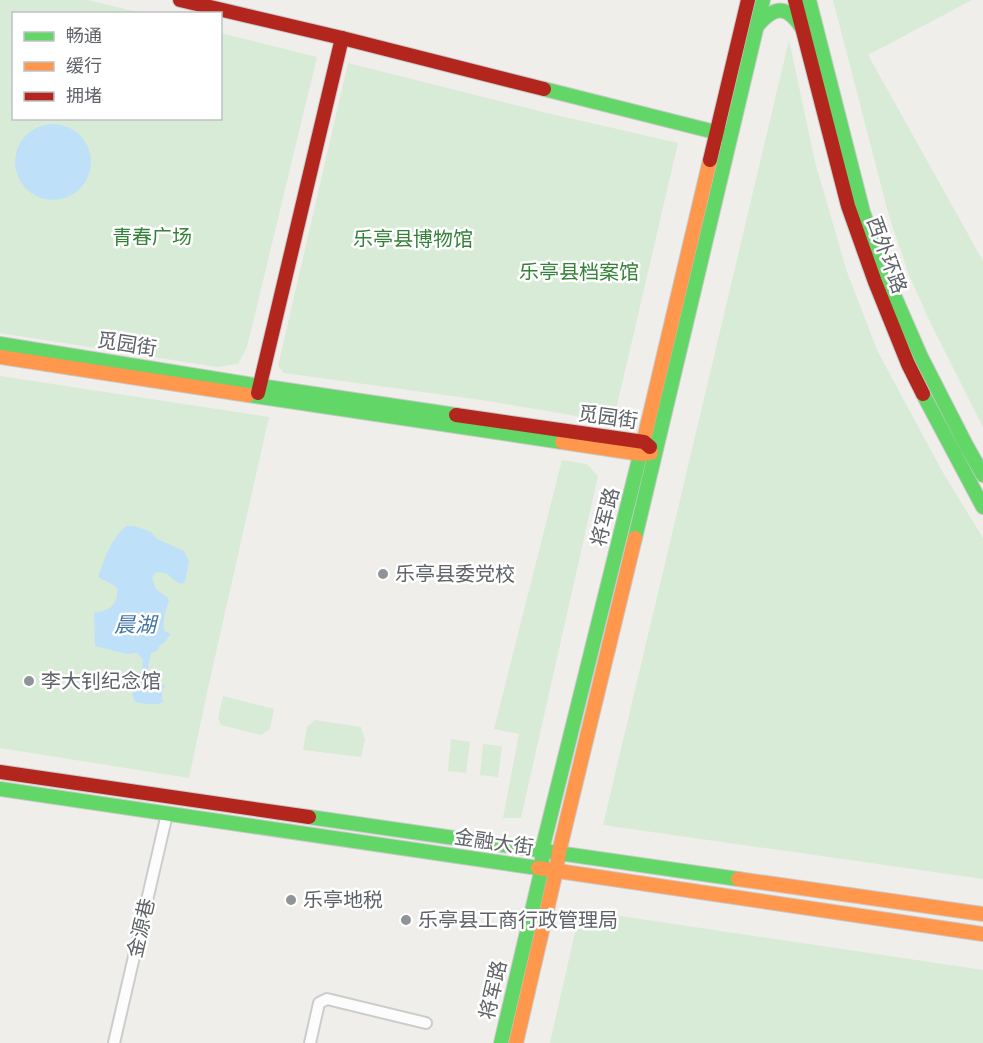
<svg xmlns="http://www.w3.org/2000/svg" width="983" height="1043" font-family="Karla,'Noto Sans SC',sans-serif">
<rect width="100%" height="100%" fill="#efeeea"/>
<!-- green -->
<g fill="#d8ebd6">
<polygon points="0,0 88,0 142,13 14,14 14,118 220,118 221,33 317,57 247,347 238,364 217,367 0,333"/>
<polygon points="833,0 972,0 868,55 983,261 983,427 930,322 909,275 889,216"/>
<polygon points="789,40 815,162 847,272 878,352 942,471 983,538 983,879 603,825"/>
<polygon points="348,63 547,113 678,143 615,414 600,420 481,400 284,373 278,366"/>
<polygon points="0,376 269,417 208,688 189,778 0,748"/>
<polygon points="562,460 587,464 598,476 521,818 503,818 519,734 494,729"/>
<polygon points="223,696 274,709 270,729 261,735 221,725 218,718"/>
<polygon points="315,720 361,727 365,740 361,757 303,750 307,727"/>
<polygon points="451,739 470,742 466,773 448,771"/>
<polygon points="483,744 502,746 498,777 480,775"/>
<polygon points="580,910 983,970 983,1043 550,1043"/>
</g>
<!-- water -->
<g fill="#bfe0f9">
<circle cx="53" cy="162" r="38"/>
<path d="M126 526H134L151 532 157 539 184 551 189 561 185 582 182 584C170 581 170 569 155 573L152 578 156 589 168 598 169 601C167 606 161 626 165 631 166 632 168 632 170 633V635L164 643 160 645 157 651 151 653C150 657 147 672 149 674 150 679 160 679 165 686 161 692 161 696 164 702 155 706 144 704 135 702L132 695 142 668 143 659 136 653 127 654 95 646 94 613C109 611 119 604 117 588L113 585 98 577C104 559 111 539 126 526Z"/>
</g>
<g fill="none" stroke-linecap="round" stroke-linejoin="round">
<!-- street casing -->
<g stroke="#cbcccc" stroke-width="14">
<g id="street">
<polyline points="114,1043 167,814"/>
<polyline points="310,1043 319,1003 327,999 426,1023"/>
</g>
</g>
<!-- fast casing -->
<g stroke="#cacacb" stroke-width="16">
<g id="fast">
<polyline points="809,0 863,212 887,279 921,357 966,445 983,475"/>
<path d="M757 26C775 5 787 5 802 28"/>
<polyline points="544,89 723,134"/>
<polyline points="0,344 260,386 456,415"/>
<polyline points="923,394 983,507"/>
<polyline points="248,395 562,442"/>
<polyline points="635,538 763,0"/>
<polyline points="0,789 538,868"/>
<polyline points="309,817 738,879"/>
<polyline points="501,1043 542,868 542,850 645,435"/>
</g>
</g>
<!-- slow casing -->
<g stroke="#cacacb" stroke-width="16">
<g id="slow">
<polyline points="0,357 248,395"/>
<polyline points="645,435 710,160"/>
<polyline points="562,442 641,454 651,453"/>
<polyline points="538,868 983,934"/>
<polyline points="738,879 983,914"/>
<polyline points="516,1043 556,871 559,852 635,538"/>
</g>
</g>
<!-- jam casing -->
<g stroke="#cacacb" stroke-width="16">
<g id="jam">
<polyline points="180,0 342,38 544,89"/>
<polyline points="795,0 848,206 875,282 908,364 923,394"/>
<polyline points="710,160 748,0"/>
<polyline points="258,393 342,38"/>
<polyline points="456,415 644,442 650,447"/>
<polyline points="0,772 309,817"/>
</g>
</g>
<!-- street -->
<use href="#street" stroke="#fdfcfc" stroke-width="10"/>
<!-- fast -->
<use href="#fast" stroke="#63d668" stroke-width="14"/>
<!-- slow -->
<use href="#slow" stroke="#ff974d" stroke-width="14"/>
<!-- jam -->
<use href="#jam" stroke="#b3261e" stroke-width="14"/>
</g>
<!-- markers -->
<g fill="#919496" stroke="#fff" stroke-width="2">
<circle cx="383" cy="574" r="6"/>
<circle cx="29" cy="681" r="6"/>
<circle cx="291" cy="900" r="6"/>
<circle cx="406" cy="920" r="6"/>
</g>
<g text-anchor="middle" stroke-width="5" stroke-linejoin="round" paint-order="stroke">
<!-- park labels -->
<g font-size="20" fill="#348238" stroke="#fff">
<text x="152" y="244">青春广场</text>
<text x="413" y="246">乐亭县博物馆</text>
<text x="579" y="279">乐亭县档案馆</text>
</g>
<!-- street labels -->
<g font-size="20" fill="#5f6368" stroke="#fff">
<text transform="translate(887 255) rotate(70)" y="7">西外环路</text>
<text transform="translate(127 344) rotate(9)" y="7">觅园街</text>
<text transform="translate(608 417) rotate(8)" y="7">觅园街</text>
<text transform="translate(605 517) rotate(-76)" y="7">将军路</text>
<text transform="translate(494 842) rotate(8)" y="7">金融大街</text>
<text transform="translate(141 928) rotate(-77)" y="7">金源巷</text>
<text transform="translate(493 990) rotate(-77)" y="7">将军路</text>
</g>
<!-- poi labels -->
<g font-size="20" fill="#5f6368" stroke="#fff" text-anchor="start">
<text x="395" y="581">乐亭县委党校</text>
<text x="41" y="688">李大钊纪念馆</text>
<text x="303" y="907">乐亭地税</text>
<text x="418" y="927">乐亭县工商行政管理局</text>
</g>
<!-- water labels -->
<g font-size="21" font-style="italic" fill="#4174aa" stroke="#fff">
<text x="135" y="632">晨湖</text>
</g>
</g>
<!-- legend -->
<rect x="12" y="12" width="210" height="108" fill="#ffffff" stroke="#bfc1c3" stroke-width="1.5"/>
<rect x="24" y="32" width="30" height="9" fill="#63d668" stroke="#bfc1c3" stroke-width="1.5"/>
<text x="66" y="42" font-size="18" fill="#5f6368">畅通</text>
<rect x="24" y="62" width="30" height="9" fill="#ff974d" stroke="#bfc1c3" stroke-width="1.5"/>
<text x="66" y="72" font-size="18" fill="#5f6368">缓行</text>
<rect x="24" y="92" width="30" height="9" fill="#b3261e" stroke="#bfc1c3" stroke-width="1.5"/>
<text x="66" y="102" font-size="18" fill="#5f6368">拥堵</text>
</svg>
